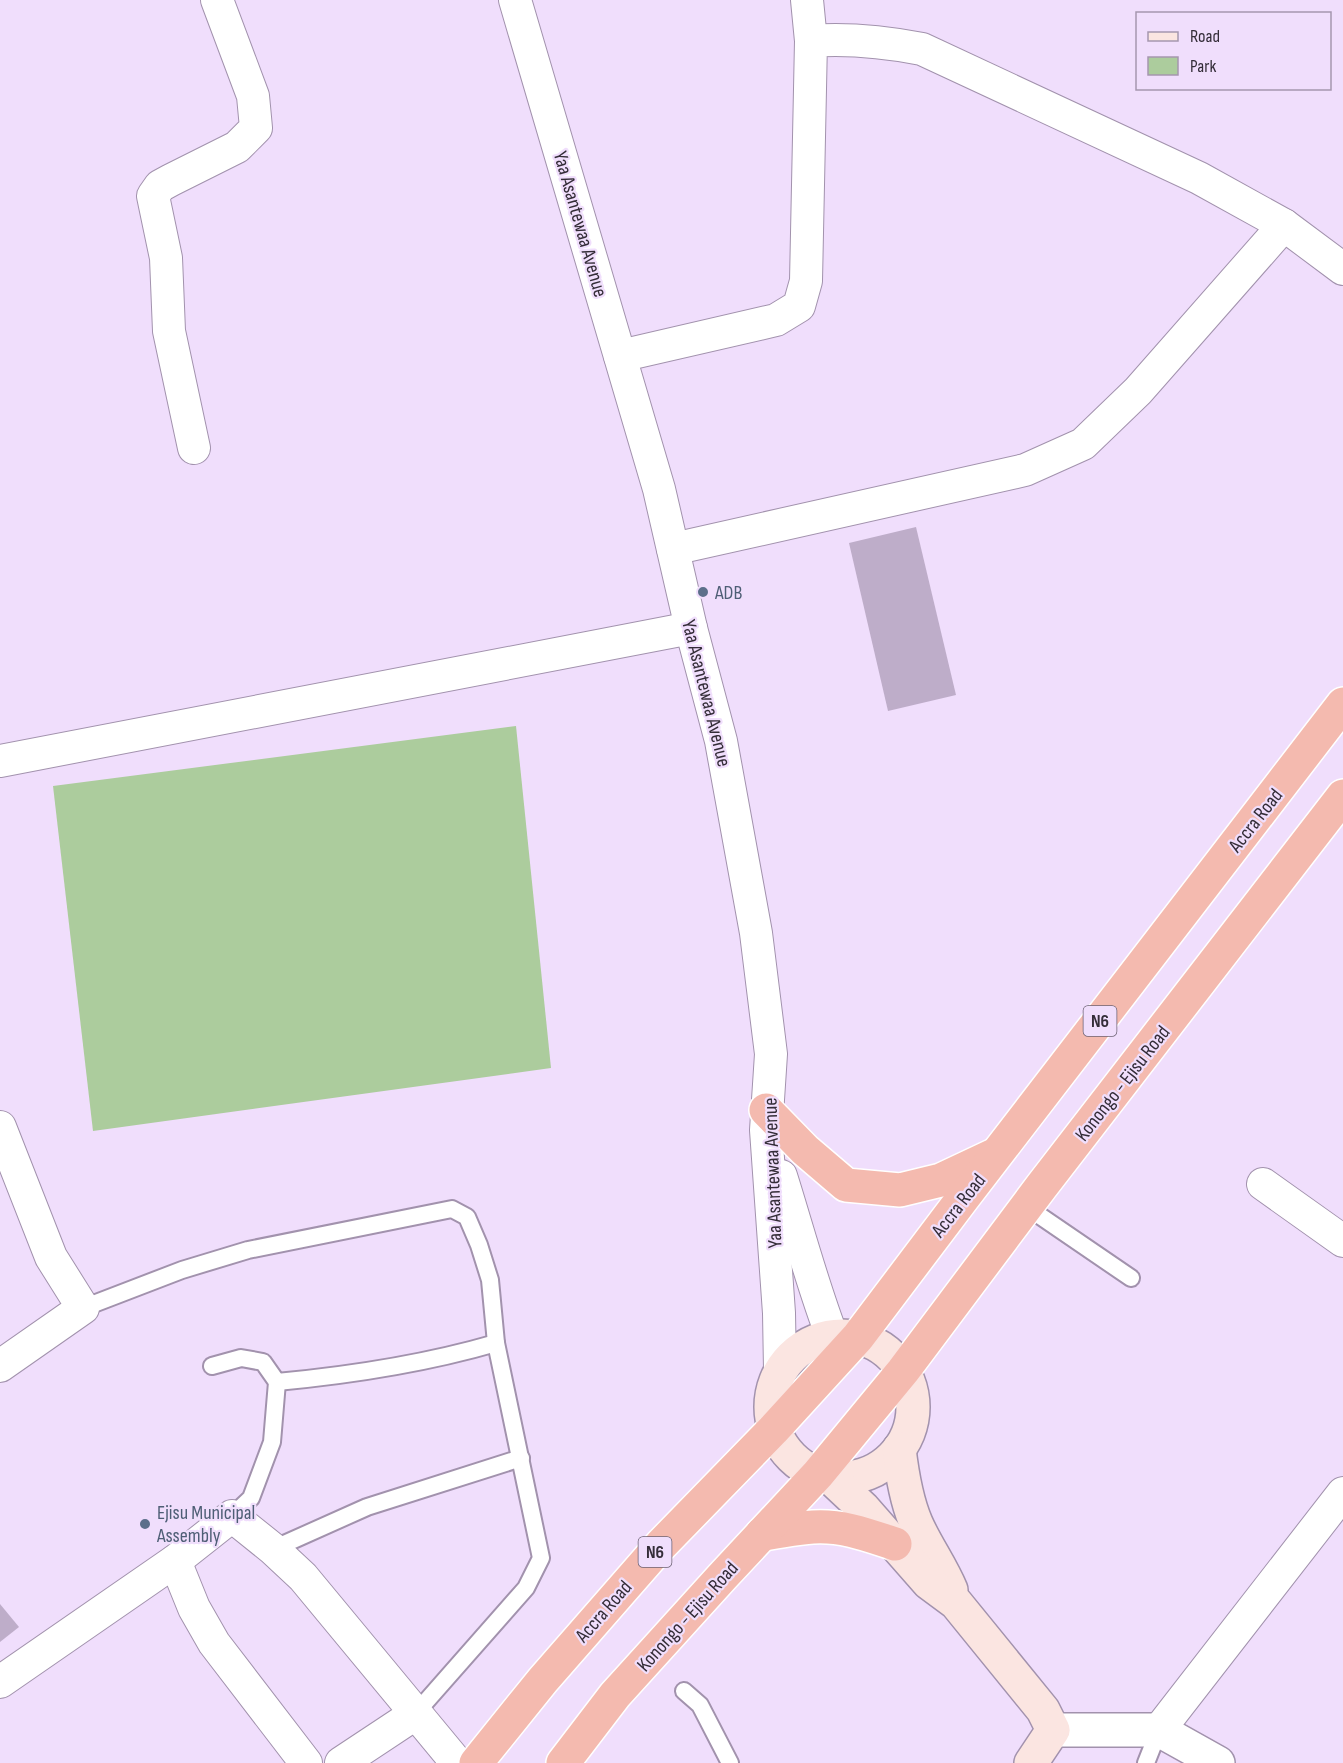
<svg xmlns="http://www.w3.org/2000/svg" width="1343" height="1763" font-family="'Sofia Sans Condensed',sans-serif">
<rect width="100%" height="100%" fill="#f0defc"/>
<!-- green -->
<polygon fill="#accc9d" points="516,726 551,1068 93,1131 53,786"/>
<!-- building -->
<g fill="#beadc9">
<polygon points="916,527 956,695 888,711 849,543"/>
<polygon points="0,1604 19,1627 0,1642"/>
</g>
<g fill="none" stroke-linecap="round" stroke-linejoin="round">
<!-- service casing -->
<g stroke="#a292ad" stroke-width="20">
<g id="service">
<polyline points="1027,1207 1131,1278"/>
<polyline points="83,1308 182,1270 248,1250 452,1209 467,1217 479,1245 490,1280 496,1343 541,1558 526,1588 415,1714"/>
<polyline points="212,1366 241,1358 263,1362 277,1382 272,1442 251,1498 232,1516"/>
<path d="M277 1382C352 1375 424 1364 496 1343"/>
<polyline points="273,1549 367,1507 521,1458"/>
<polyline points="684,1691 700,1705 730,1763"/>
<polyline points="1146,1763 1159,1730"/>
</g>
</g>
<!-- minor casing -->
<g stroke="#a292ad" stroke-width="34">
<g id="minor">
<polyline points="515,0 659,489 691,628 721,741 756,933 771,1054 766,1130 779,1313 780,1370"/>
<polyline points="807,0 811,41"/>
<path d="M620 356 776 320 799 306 806 281 811 41C850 38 885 42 922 49L1199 178 1284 225 1343 269"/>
<polyline points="194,448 169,331 166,258 153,196 160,186 171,180 237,147 256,128 253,96 217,0"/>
<polyline points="673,549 1025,470 1083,444 1138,391 1284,225"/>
<polyline points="0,761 691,628"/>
<polyline points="0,1127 51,1257 83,1308 0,1366"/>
<path d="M781 1176C798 1230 812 1284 832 1336"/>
<polyline points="1263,1184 1343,1241"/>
<polyline points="175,1561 194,1608 214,1643 306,1763"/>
<polyline points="0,1682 175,1561 232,1516 273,1549 303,1577 457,1763"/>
<polyline points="1159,1730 1343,1493"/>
<polyline points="341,1763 415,1714"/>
</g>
</g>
<!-- tertiary casing -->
<g stroke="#a292ad" stroke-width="36">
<polyline id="tertiary" points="1053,1730 1159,1730 1218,1763"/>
</g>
<!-- secondary casing -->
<g stroke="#a292ad" stroke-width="36">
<g id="secondary">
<circle cx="842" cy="1407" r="71"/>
<path d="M899 1449C902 1474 906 1500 916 1523 926 1546 941 1566 951 1590"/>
<polyline points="831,1478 863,1508 929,1583 956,1603 1043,1710 1053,1730 1031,1763"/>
</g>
</g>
<!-- trunk casing -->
<g stroke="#fff" stroke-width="36">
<g id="trunk">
<polyline points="766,1110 805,1150 846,1185 900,1190 941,1180 992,1156"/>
<path d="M762 1534C779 1532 796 1528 813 1527 842 1525 868 1535 895 1544"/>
<polyline points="476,1763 543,1680 661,1545 773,1430 858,1337 963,1198 1343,704"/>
<polyline points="563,1763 615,1695 722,1577 818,1474 903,1371 1041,1187 1343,796"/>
</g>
</g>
<!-- service -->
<use href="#service" stroke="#fff" stroke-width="16"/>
<!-- minor -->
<use href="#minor" stroke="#fff" stroke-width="32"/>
<!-- tertiary -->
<use href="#tertiary" stroke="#fff" stroke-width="33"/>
<!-- secondary -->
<use href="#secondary" stroke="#fbe5e1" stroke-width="33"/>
<!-- trunk -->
<use href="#trunk" stroke="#f4baaf" stroke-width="33"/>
</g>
<!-- markers -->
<g fill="#5c6f8a" stroke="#f0defc" stroke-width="2">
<circle cx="703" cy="592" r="6"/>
<circle cx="145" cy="1524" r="6"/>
</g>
<g text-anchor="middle" stroke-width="4.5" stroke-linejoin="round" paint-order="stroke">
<!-- shield labels -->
<g fill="#f0defc" stroke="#6c6273" stroke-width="1.5">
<rect x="1083.5" y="1006" width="33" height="30" rx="4.5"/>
<rect x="638.5" y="1537" width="33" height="30" rx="4.5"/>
</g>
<g font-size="18" font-weight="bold" fill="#342d38">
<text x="1100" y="1027">N6</text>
<text x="655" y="1558">N6</text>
</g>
<!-- street labels -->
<g font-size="20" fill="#342d38" stroke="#f0defc">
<text transform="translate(581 224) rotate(74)" y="7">Yaa Asantewaa Avenue</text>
<text transform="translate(707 693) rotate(76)" y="7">Yaa Asantewaa Avenue</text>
<text transform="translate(1255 820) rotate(-52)" y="7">Accra Road</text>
<text transform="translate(1122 1083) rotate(-52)" y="7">Konongo - Ejisu Road</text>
<text transform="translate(772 1173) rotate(-92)" y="7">Yaa Asantewaa Avenue</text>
<text transform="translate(958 1205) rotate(-52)" y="7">Accra Road</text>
<text transform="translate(603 1611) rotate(-49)" y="7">Accra Road</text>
<text transform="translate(687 1616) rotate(-48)" y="7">Konongo - Ejisu Road</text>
</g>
<!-- service labels -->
<g font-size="20" fill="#4e5e75" stroke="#f0defc" text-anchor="start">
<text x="715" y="599">ADB</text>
<text x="157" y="1519">Ejisu Municipal<tspan x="157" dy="23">Assembly</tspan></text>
</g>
</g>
<!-- legend -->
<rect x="1136" y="12" width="195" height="78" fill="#f0defc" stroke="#a597ae" stroke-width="1.5"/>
<rect x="1148" y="32" width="30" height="9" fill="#fbe5e1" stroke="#a597ae" stroke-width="1.5"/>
<text x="1190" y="42" font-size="18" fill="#342d38">Road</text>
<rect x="1148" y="57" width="30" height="18" fill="#accc9d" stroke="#a597ae" stroke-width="1.5"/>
<text x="1190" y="72" font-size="18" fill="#342d38">Park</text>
</svg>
